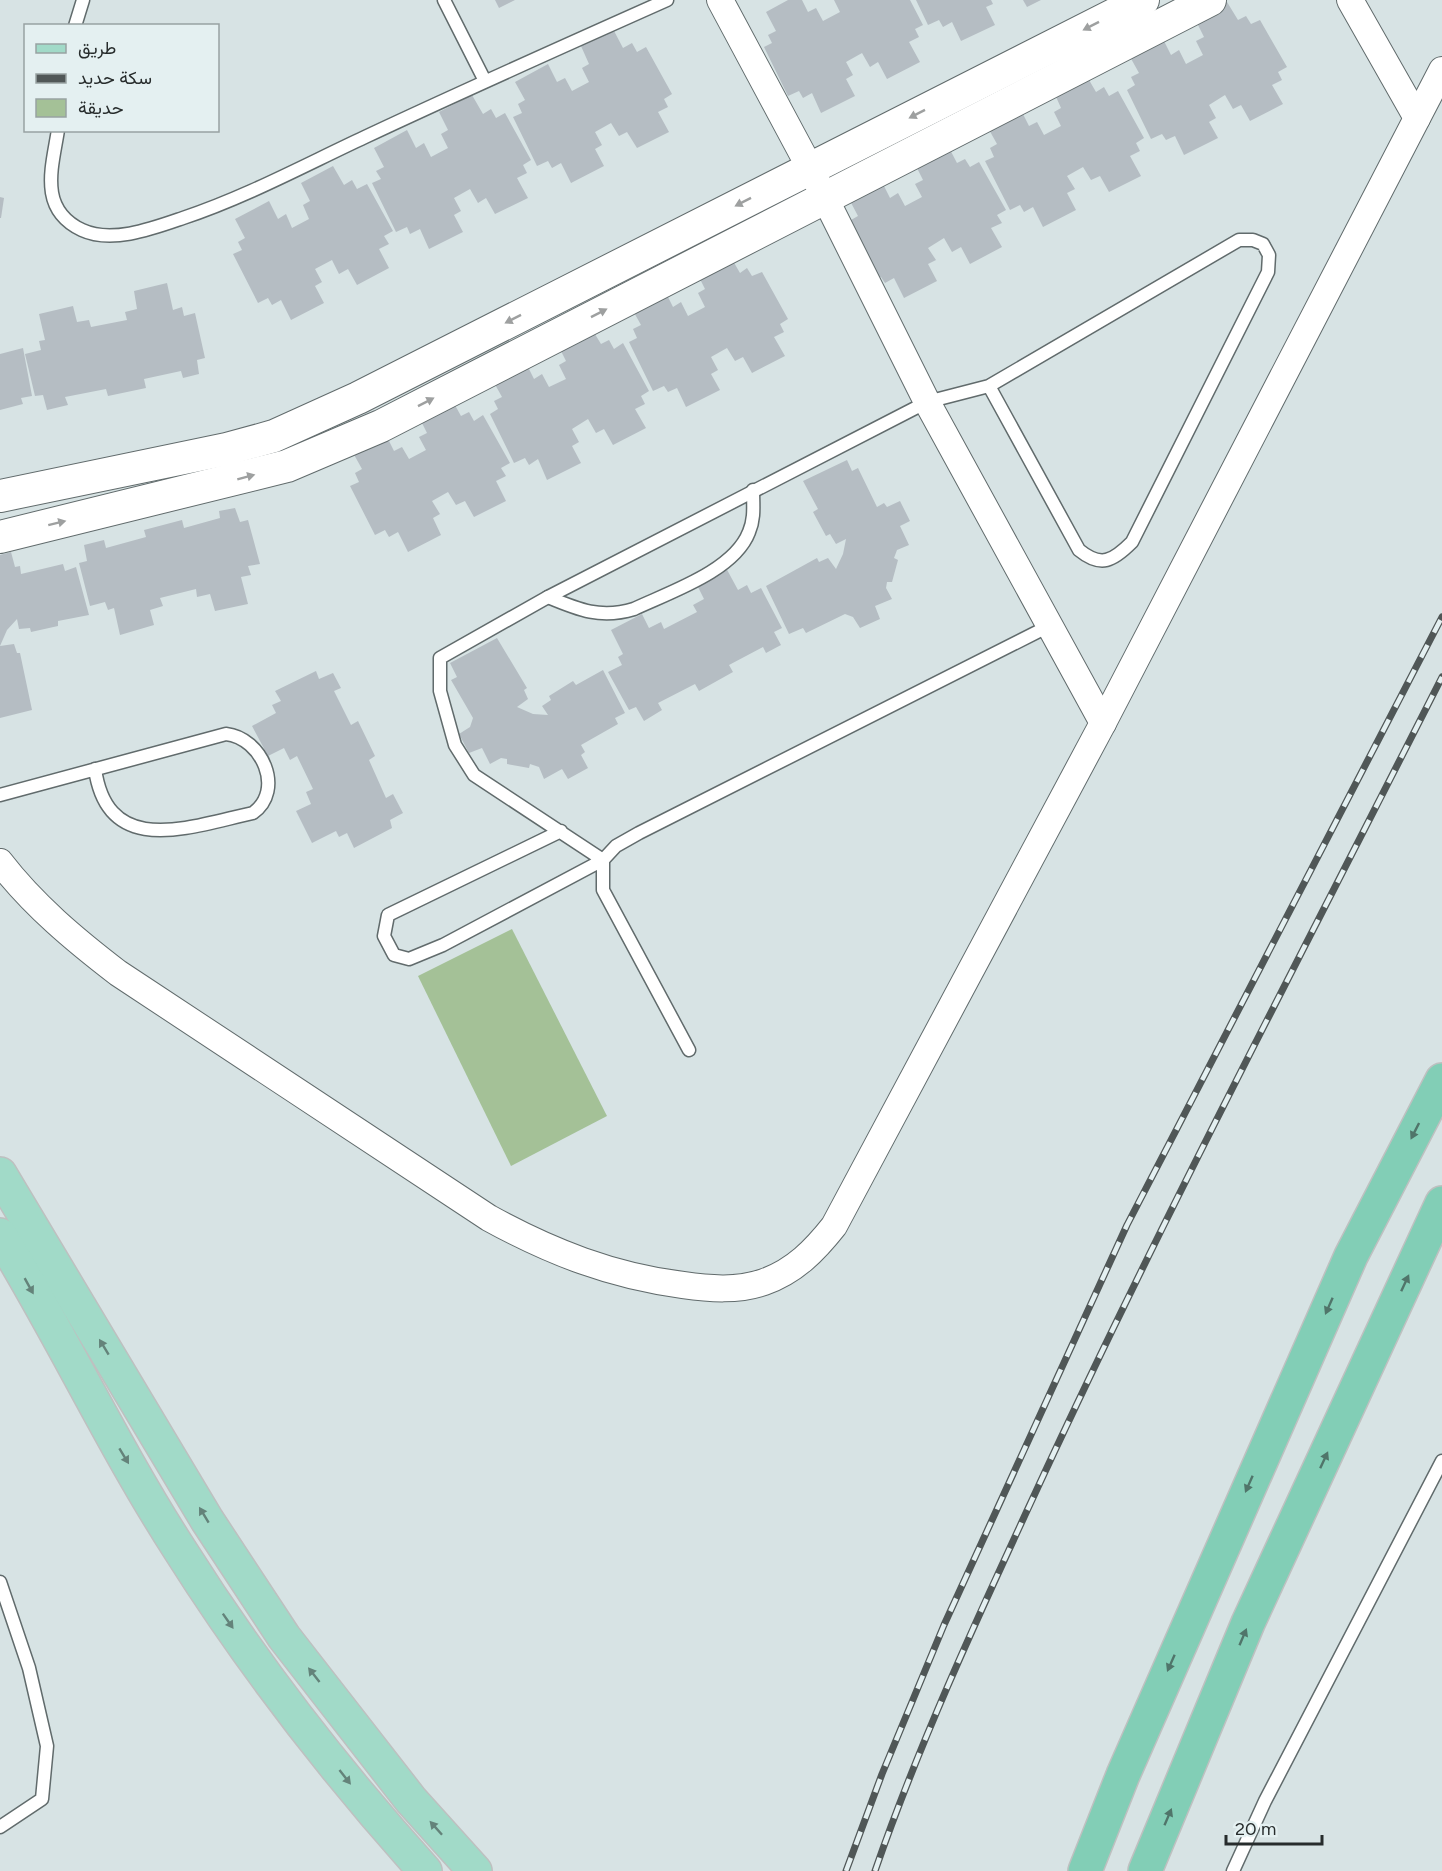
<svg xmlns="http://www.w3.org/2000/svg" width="1442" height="1871" font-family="Figtree,Vazirmatn,sans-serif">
<rect width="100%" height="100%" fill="#d7e3e4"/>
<!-- green -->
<polygon fill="#a4c197" points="512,929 607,1116 511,1166 418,976"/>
<!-- building -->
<g fill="#b5bdc3">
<polygon points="495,0 515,0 499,8"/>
<polygon points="788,0 802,0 808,12 816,8 823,21 840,12 834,0 910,0 923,25 915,29 919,37 909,42 920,62 887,79 878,62 870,67 862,53 846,62 853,75 846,79 855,96 821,113 812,93 803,98 799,91 788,96 764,47 772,43 768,35 776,31 766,12"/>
<polygon points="916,0 991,0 993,4 986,7 995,25 961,41 952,22 943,27 939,20 928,25"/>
<polygon points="1023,0 1041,0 1027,7"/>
<polygon points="1227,2 1238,20 1246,16 1251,24 1260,20 1287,67 1278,72 1282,80 1272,85 1283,104 1250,121 1241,105 1233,109 1225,95 1209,105 1216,118 1209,122 1218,138 1184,155 1175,136 1166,140 1162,134 1151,139 1127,90 1135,85 1131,77 1139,73 1129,55 1162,37 1171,55 1179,50 1186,64 1203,55 1196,41 1204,37 1195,19"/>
<polygon points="613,29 623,48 632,43 637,52 646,47 672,94 664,99 668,107 658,112 669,132 637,148 627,132 619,136 611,123 595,132 602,145 595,149 604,166 571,183 561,163 552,168 548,161 537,166 513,117 522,113 518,104 525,100 515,82 548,64 557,82 565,78 572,91 589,82 582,68 589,64 581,46"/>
<polygon points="1085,73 1096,92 1104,87 1109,96 1118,91 1144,138 1136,143 1140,151 1130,156 1141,176 1109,192 1100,176 1091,180 1083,167 1067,176 1075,189 1067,193 1076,210 1043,227 1033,207 1024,212 1020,205 1010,210 985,161 994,157 990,148 997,144 987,126 1020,108 1029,126 1037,122 1044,135 1061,126 1054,112 1061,108 1053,90"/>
<polygon points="472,95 483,114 491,109 496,118 505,113 531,160 523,165 527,173 517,178 528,198 495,214 486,198 478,203 470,189 454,198 461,211 454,215 463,232 429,249 420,229 410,234 407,227 396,232 372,183 381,179 376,171 384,167 374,148 407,130 416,148 424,143 431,157 448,148 441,134 448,130 439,112"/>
<polygon points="947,144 957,163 965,159 970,167 979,162 1006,210 997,215 1002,223 991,228 1002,247 970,264 961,247 952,252 944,238 928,248 936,260 928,264 937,281 904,298 894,278 885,283 881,277 871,281 846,233 855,228 851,220 858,216 848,197 881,180 890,198 898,193 905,206 922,197 915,184 923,180 914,162"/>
<polygon points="333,166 344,185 352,180 357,189 367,184 393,231 384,236 389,244 379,249 389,268 357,285 348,269 339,274 332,260 315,269 322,282 315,286 324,303 291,320 281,300 272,305 268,298 258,303 233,254 242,250 238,242 245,238 235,219 269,201 278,219 286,214 292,228 309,219 303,205 310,201 301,183"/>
<polygon points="0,197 4,198 1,218 0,218"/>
<polygon points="729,254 740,273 747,268 752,276 762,272 788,319 780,324 784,332 774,337 785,356 752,373 743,357 735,361 727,348 711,357 718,370 711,374 720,390 686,407 677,388 668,392 664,386 653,391 629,342 637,338 633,329 641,325 631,307 664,289 673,307 681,302 688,316 705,307 698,293 705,289 696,271"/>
<polygon points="167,283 173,310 182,307 184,316 195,313 205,358 197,360 199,374 183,378 181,371 144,379 146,388 108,396 106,389 65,397 68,405 47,410 43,395 35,396 25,354 41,350 39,341 45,340 39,314 73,306 77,322 89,320 91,327 127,320 125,312 137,309 134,291"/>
<polygon points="590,326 601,344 609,340 614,349 623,343 649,391 641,396 645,404 635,409 646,428 613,445 604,429 596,433 588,419 572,429 579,442 572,446 581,463 547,480 538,459 529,465 525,458 514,463 490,414 498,409 494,401 502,397 492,379 525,361 534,379 542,374 549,387 566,379 559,365 566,361 557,343"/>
<polygon points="23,348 32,396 21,398 23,404 0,410 0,354"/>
<polygon points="451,398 461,416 469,412 474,421 483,415 510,463 501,468 506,476 496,481 506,501 474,517 465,501 456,505 448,492 432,501 440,514 433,518 441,535 408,552 398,532 389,537 385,530 375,535 350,486 359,482 355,473 362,469 352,451 385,433 394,451 402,447 409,459 426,450 419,437 427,433 418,415"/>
<polygon points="847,460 852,471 858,468 877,507 884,503 887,507 900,501 910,521 900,526 909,545 897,550 894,558 898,560 892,582 887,582 886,588 892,599 875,606 880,619 860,628 853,617 845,614 806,633 803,628 789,634 766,586 817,558 819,562 828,558 836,569 843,554 846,539 836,544 830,534 826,536 813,512 818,509 803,481"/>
<polygon points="235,508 240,522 248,520 260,564 248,566 251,575 241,577 248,604 215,611 210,594 197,597 196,589 160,598 163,606 150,610 154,625 120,635 114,608 108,610 105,602 90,606 79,563 87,561 84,545 104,540 106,548 146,537 144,530 182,520 184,528 220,518 219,511"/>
<polygon points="11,552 15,567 20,566 21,574 63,564 65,571 76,567 89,615 58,621 58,626 31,632 30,628 19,629 17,619 7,630 0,646 14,644 17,653 20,653 32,710 0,718 0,555"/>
<polygon points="725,566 738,590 747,585 751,593 761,588 782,628 774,632 781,645 766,653 763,647 729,665 733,672 699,691 695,684 658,703 662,710 644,721 636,707 629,710 608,672 622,665 618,657 623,654 611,630 642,614 649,628 661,622 664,629 697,612 693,605 704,599 696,583"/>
<polygon points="497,638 527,688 524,690 528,699 517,707 533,714 548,715 542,706 551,700 549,696 573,681 576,685 603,670 625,713 615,718 618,724 581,745 585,752 581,755 588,768 568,779 562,769 544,779 539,767 530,764 529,768 507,764 507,759 501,758 490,764 482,748 469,753 459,734 470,727 473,718 451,680 457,677 450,663"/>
<polygon points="316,671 319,679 333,673 341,688 334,691 351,725 358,721 375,756 369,760 386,798 393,794 403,813 390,820 392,828 354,848 347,833 339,837 336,831 312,843 296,811 311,804 306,792 313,789 297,756 290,760 284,748 268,756 252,726 276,713 272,705 281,701 275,691"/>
</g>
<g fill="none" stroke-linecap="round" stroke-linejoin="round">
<!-- service casing -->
<g stroke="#616b6c" stroke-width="15">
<g id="service">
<polyline points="444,0 485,81"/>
<polyline points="75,26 83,0"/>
<path d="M58 130C52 168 38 209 82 230 112 244 154 228 183 218 246 197 305 165 365 137 465 90 566 45 667 0"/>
<path d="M548 597C579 610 601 619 634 609 670 592 734 571 749 532 755 518 753 505 753 490"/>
<path d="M0 795 226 734C262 738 285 790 253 813 192 826 108 860 95 769"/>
<path d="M561 831 388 915 384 936 394 955 409 959 443 945 603 860 474 775 455 745 440 691V658L548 597 927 402 989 386 1239 240H1253L1263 244 1269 255 1268 272 1132 542C1113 561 1101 568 1079 550L989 386"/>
<polyline points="689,1050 603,890 603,860 616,846 639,833 1049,626"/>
<polyline points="0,1582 29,1668 47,1746 42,1799 0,1827"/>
<polyline points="1233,1871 1265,1801 1442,1461"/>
</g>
</g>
<!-- minor casing -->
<g stroke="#616b6c" stroke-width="28">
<g id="minor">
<polyline points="720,0 810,168 927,402 1103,723"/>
<polyline points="1350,0 1417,118"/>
<path d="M0 862C33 905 75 940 118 973L489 1218C551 1252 612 1276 683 1285 710 1289 738 1291 764 1282 795 1271 815 1250 834 1226L1103 723 1442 70"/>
</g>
</g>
<!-- tertiary casing -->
<g stroke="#616b6c" stroke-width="34">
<g id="tertiary">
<polyline points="0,496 227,449 274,436 358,398 1143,0"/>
<polyline points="0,537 287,466 381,426 1210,0"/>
</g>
</g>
<!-- primary casing -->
<g stroke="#bec0c0" stroke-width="36">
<g id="primary">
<polyline points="0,1174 207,1520 284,1637 411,1800 475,1871"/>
<path d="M0 1235C63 1338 114 1448 180 1550 252 1664 335 1771 425 1871"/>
</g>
</g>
<!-- trunk casing -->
<g stroke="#bec0c0" stroke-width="36">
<g id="trunk">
<polyline points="1085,1871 1123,1775 1351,1256 1442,1080"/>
<polyline points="1145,1871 1248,1623 1442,1203"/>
</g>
</g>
<!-- service -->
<use href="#service" stroke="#fff" stroke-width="12"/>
<!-- minor -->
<use href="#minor" stroke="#fff" stroke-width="26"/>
<!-- tertiary -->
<use href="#tertiary" stroke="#fff" stroke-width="32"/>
<!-- primary -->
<use href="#primary" stroke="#a1dac8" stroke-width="33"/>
<!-- trunk -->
<use href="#trunk" stroke="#82ceb6" stroke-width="33"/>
<!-- rail casing -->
<g stroke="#505757" stroke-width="7">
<g id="rail">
<polyline points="846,1871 882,1774 944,1625 1127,1225 1442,617"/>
<path d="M875 1871C922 1735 984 1604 1044 1474 1169 1205 1308 942 1442 677"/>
</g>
</g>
<!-- rail -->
<use href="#rail" stroke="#e4f0f1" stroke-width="4.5" stroke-dasharray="14" stroke-linecap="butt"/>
</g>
<!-- one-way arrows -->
<defs><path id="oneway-solid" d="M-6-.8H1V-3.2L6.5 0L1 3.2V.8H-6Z" transform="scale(1.5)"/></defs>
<g fill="#9ea0a0">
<use href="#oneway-solid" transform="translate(1091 26) rotate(153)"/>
<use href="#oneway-solid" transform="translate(917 114) rotate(153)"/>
<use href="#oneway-solid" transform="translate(743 202) rotate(153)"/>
<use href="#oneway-solid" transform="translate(599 313) rotate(-27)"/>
<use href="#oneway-solid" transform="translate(513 319) rotate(153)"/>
<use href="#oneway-solid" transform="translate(426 402) rotate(-27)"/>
<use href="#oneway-solid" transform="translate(246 477) rotate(-15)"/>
<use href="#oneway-solid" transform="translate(57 523) rotate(-14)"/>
</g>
<g fill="#50756a">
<use href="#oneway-solid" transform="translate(1415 1131) rotate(117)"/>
<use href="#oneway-solid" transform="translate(1405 1283) rotate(-65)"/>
<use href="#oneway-solid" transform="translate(1329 1306) rotate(114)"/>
<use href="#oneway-solid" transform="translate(1324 1460) rotate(-65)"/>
<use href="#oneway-solid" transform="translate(1249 1484) rotate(114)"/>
<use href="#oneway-solid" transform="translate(1243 1637) rotate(-67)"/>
<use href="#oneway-solid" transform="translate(1171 1663) rotate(114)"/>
<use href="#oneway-solid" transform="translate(1168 1817) rotate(-67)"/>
</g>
<g fill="#64837a">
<use href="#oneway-solid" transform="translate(29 1286) rotate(61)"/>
<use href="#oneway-solid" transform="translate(104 1347) rotate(-121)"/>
<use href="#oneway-solid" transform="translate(124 1456) rotate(59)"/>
<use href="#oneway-solid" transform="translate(204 1515) rotate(-121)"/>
<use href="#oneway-solid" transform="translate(228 1621) rotate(55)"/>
<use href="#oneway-solid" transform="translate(314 1675) rotate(-128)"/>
<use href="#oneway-solid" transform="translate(345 1777) rotate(52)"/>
<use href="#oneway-solid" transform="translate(436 1828) rotate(-132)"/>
</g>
<!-- legend -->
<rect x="24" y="24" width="195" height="108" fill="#e4f0f1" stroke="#98a2a2" stroke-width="1.5"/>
<rect x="36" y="44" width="30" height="9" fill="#a1dac8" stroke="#98a2a2" stroke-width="1.5"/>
<text x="78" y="54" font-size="18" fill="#272c2c">طريق</text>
<rect x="36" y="74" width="30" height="9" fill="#505757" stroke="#98a2a2" stroke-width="1.5"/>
<text x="78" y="84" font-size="18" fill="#272c2c">سكة حديد</text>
<rect x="36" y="99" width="30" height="18" fill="#a4c197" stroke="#98a2a2" stroke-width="1.5"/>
<text x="78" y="114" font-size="18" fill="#272c2c">حديقة</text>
<!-- scale -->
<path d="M1226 1835v9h96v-9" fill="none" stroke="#272c2c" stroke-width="3"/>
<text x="1235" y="1835" font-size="18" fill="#272c2c" stroke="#e4f0f1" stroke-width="4.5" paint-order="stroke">20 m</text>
</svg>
